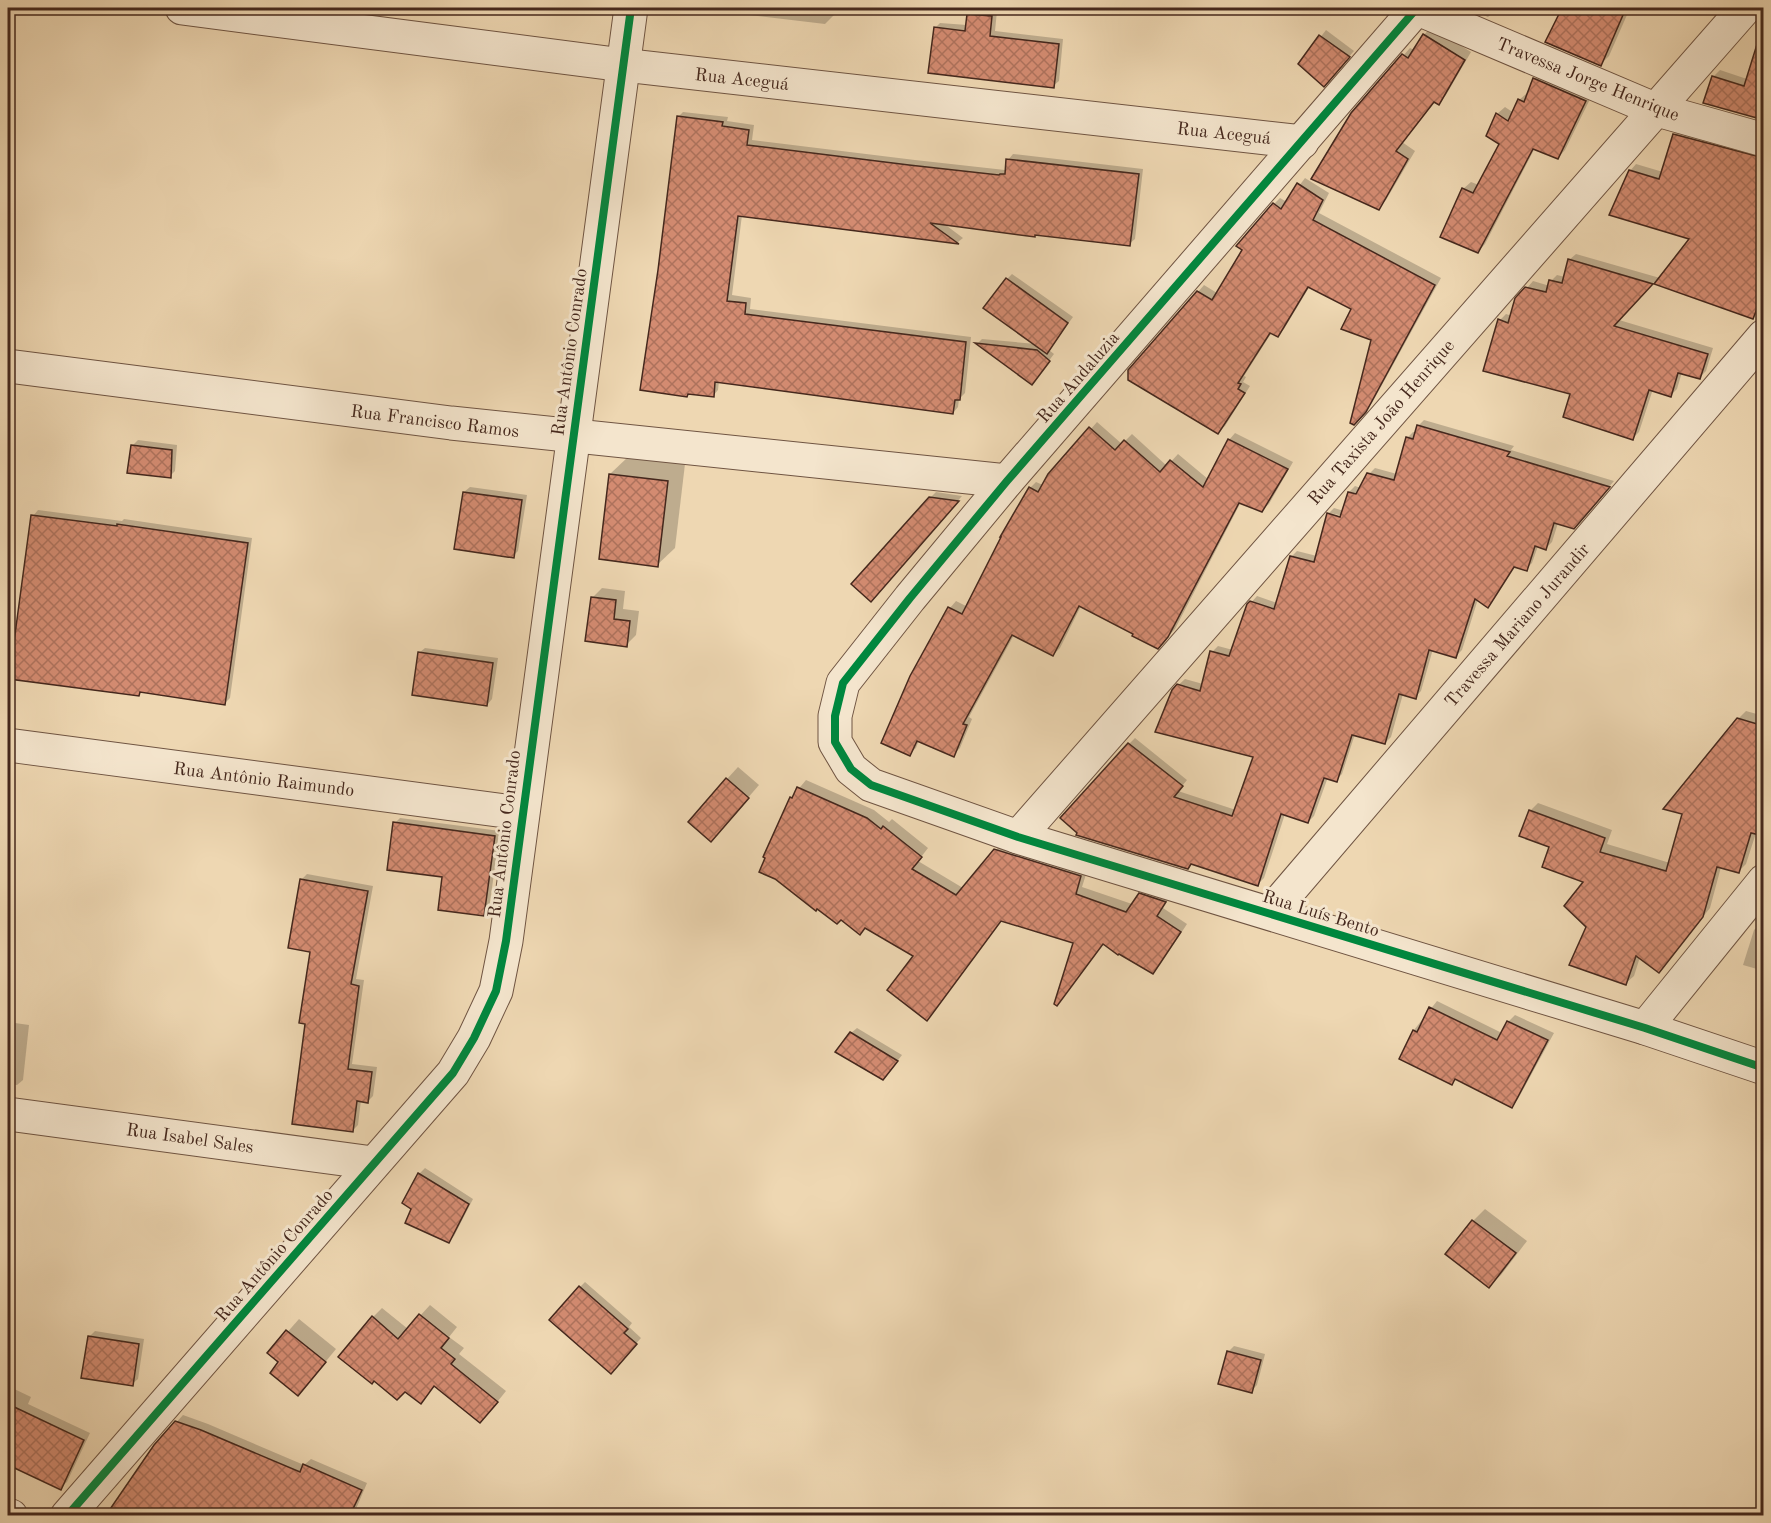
<svg xmlns="http://www.w3.org/2000/svg" width="1771" height="1523" font-family="'Old Standard TT',serif">
<defs>
<pattern id="building-cross-hatch" width="8" height="8" patternUnits="userSpaceOnUse" patternTransform="scale(1.5)"><rect width="8" height="8" fill="#d38b71"/><path d="M0 0l8 8M0 8l8-8" fill="none" stroke="#ad725c"/></pattern>
</defs>
<rect width="100%" height="100%" fill="#eed7b2"/>
<filter id="stains"><feTurbulence type="fractalNoise" baseFrequency=".00333" numOctaves="4"/><feColorMatrix values="0 0 0 0 .2 0 0 0 0 .09 0 0 0 0 .02 0 0 0 .5 -.17"/></filter>
<radialGradient id="worn" r=".72"><stop offset=".6" stop-color="#630" stop-opacity="0"/><stop offset="1" stop-color="#630" stop-opacity=".3"/></radialGradient>
<!-- shadow -->
<g fill="#0003" fill-rule="evenodd">
<polygon points="692,8 837,8 837,12 825,24"/>
<polygon points="1468,8 1497,8 1488,17"/>
<polygon points="1563,8 1630,8 1609,56 1601,64 1547,42"/>
<polygon points="974,9 997,11 995,31 1063,39 1059,81 1053,86 935,28 940,23 967,25 969,14"/>
<polygon points="1431,27 1471,52 1446,95 1439,103 1435,100 1402,142 1415,151 1386,200 1379,208 1403,56 1410,48 1414,50 1424,35"/>
<polygon points="1326,30 1354,51 1329,79 1300,64"/>
<polygon points="1720,70 1747,79 1764,119 1705,102 1714,76"/>
<polygon points="1542,72 1593,93 1565,150 1558,158 1535,148 1485,244 1478,252 1463,189 1471,182 1479,185 1501,143 1497,114 1505,107 1514,113 1519,100 1527,93 1529,94 1535,79"/>
<polygon points="683,112 728,117 727,121 754,125 752,140 915,160 1005,170 1008,160 1013,154 1143,169 1135,239 1129,244 943,223 963,238 958,242 742,215 732,295 751,298 750,309 971,337 965,393 959,399 958,407 953,413 719,381 718,390 713,396 659,270 678,117"/>
<polygon points="1680,128 1764,151 1764,299 1759,311 1753,318 1654,282 1619,320 1713,348 1706,371 1699,378 1682,372 1677,389 1671,395 1653,389 1639,432 1633,438 1572,393 1500,320 1506,314 1512,316 1527,288 1533,281 1550,286 1551,281 1557,275 1565,277 1569,260 1576,254 1660,278 1692,238 1630,171 1636,164 1663,172 1674,135"/>
<polygon points="1305,178 1329,193 1319,213 1441,278 1372,403 1361,417 1372,339 1353,308 1310,286 1284,329 1278,335 1272,332 1244,376 1246,377 1243,382 1250,386 1225,426 1218,432 1198,292 1204,285 1217,293 1274,204 1280,198 1287,202"/>
<polygon points="1012,274 1073,317 1049,350 1054,354 1032,383 978,343 982,339 1036,344 1007,279"/>
<path d="M1424 420 1514 446 1511 450 1614 481 1579 521 1558 523 1552 542 1546 548 1538 546 1532 563 1526 569 1515 566 1487 606 1478 599 1462 650 1456 656 1433 649 1421 691 1415 697 1403 694 1391 737 1385 743 1355 734 1342 774 1336 780 1328 777 1314 816 1308 822 1285 814 1264 878 1258 884 1192 863 1129 744 1135 738 1187 780 1178 791 1236 810 1255 756 1173 690 1185 679 1203 684 1212 652 1218 646 1233 650 1249 605 1257 596 1277 603 1291 557 1297 551 1317 556 1328 514 1334 508 1344 511 1349 492 1355 486 1361 488 1369 474 1375 468 1397 474 1407 438 1413 432H1416L1418 426ZM1330 513 1348 517 1347 520 1330 516Z"/>
<polygon points="1097,422 1122,444 1132,434 1167,466 1178,454 1208,479 1229,440 1235,433 1293,462 1269,504 1262,510 1241,502 1175,629 1164,641 1081,606 1060,648 1053,655 1014,635 969,717 972,719 960,748 953,755 919,740 916,748 909,754 911,677 950,608 956,601 968,607 1030,488 1036,482 1043,485"/>
<polygon points="138,440 177,445 175,471 170,476 132,446"/>
<polygon points="628,457 685,464 675,548 657,565 610,474"/>
<polygon points="470,487 527,495 518,551 513,556 464,492"/>
<polygon points="936,492 962,496 876,595 930,498"/>
<polygon points="38,510 122,521 124,519 252,538 230,698 224,704 142,691 139,694 33,516"/>
<polygon points="602,588 625,591 623,609 639,611 636,635 626,645 592,598"/>
<polygon points="425,648 498,658 492,699 487,705 419,653"/>
<polygon points="1746,711 1764,716 1764,808 1746,864 1738,872 1721,867 1710,908 1666,963 1640,957 1634,976 1626,983 1588,927 1586,881 1551,846 1530,811 1538,803 1612,830 1607,844 1670,863 1738,719"/>
<polygon points="738,767 759,785 722,828 727,779"/>
<polygon points="806,780 874,810 889,822 892,819 928,848 918,861 963,888 1003,842 1088,868 1082,887 1132,904 1148,887 1172,894 1163,908 1187,924 1160,965 1152,973 1104,943 1057,1004 1075,942 1002,920 927,1019 915,955 791,798"/>
<polygon points="400,818 500,831 489,909 483,915 443,876 395,823"/>
<polygon points="307,874 373,886 356,979 364,980 352,1064 377,1067 373,1096 368,1101 361,1100 358,1125 353,1130 307,1023 312,951 301,880"/>
<polygon points="1760,924 1764,925 1764,971 1743,965 1754,930"/>
<polygon points="1437,1001 1502,1033 1508,1022 1515,1015 1554,1033 1518,1099 1512,1106 1457,1078 1452,1083 1401,1059 1414,1030"/>
<polygon points="8,1022 29,1025 23,1080 17,1085 8,1084"/>
<polygon points="857,1028 902,1055 888,1073 851,1033"/>
<polygon points="425,1168 473,1199 454,1236 449,1241 413,1209 404,1203 419,1174"/>
<polygon points="1485,1209 1527,1241 1501,1275 1489,1286 1448,1254 1473,1221"/>
<polygon points="585,1282 632,1323 629,1327 641,1338 616,1366 580,1287"/>
<polygon points="430,1305 457,1327 449,1337 464,1348 459,1354 506,1391 490,1411 436,1385 420,1402 373,1317 382,1308 408,1329"/>
<polygon points="299,1319 336,1349 309,1382 269,1353"/>
<polygon points="95,1331 144,1339 138,1379 132,1384 89,1337"/>
<polygon points="1234,1346 1265,1354 1257,1385 1251,1391 1228,1352"/>
<polygon points="8,1386 31,1397 28,1404 90,1433 67,1482 60,1488 42,1476 8,1461"/>
<polygon points="183,1415 208,1424 304,1465 311,1459 367,1483 353,1516 179,1516 201,1462 188,1455 148,1516 108,1516 155,1446"/>
</g>
<!-- building -->
<g fill="url(#building-cross-hatch)" stroke="#45281d" stroke-width="1.5">
<polygon points="1562,8 1626,8 1601,66 1545,42"/>
<polygon points="967,14 992,16 990,36 1059,44 1054,88 928,73 934,27 965,31"/>
<polygon points="1423,34 1465,60 1439,105 1434,102 1396,151 1408,159 1379,210 1311,179 1351,113 1402,54 1408,58"/>
<polygon points="1319,35 1350,57 1324,87 1298,64"/>
<polygon points="1758,41 1764,42 1764,120 1703,103 1712,76 1744,86"/>
<polygon points="1533,78 1586,101 1558,159 1533,149 1478,253 1440,237 1462,188 1473,193 1499,144 1486,136 1496,113 1508,121 1518,99 1524,102"/>
<polygon points="677,116 723,122 722,126 749,130 747,145 909,165 999,175 1000,174 1005,174 1006,159 1139,174 1130,246 1035,235 1035,237 930,223 959,244 738,216 727,301 746,303 745,314 966,342 960,400 955,400 953,414 715,382 714,397 688,394 687,397 640,390 658,270"/>
<polygon points="1673,134 1764,158 1764,290 1753,319 1654,284 1689,239 1609,215 1629,170 1659,179"/>
<polygon points="1297,183 1323,200 1313,220 1435,285 1366,412 1354,425 1350,423 1371,340 1341,329 1351,309 1308,287 1278,337 1270,333 1238,383 1241,384 1238,389 1245,393 1218,434 1128,380 1128,370 1197,291 1212,300 1242,250 1236,246 1273,203 1281,209"/>
<polygon points="1568,259 1653,284 1614,326 1708,354 1700,379 1678,373 1671,397 1649,390 1633,440 1563,417 1570,394 1483,371 1498,319 1508,323 1515,298 1525,287 1546,292 1549,280 1562,283"/>
<polygon points="1006,278 1068,323 1047,354 983,308"/>
<polygon points="975,343 1037,350 1050,361 1032,385"/>
<polygon points="1417,425 1510,452 1507,456 1610,487 1574,529 1554,523 1546,550 1535,546 1527,571 1514,567 1488,608 1475,599 1456,658 1429,650 1416,699 1399,694 1385,744 1352,735 1337,782 1324,778 1308,823 1281,814 1258,886 1191,864 1188,869 1076,835 1077,833 1060,818 1128,743 1183,786 1174,797 1232,816 1253,757 1155,732 1172,690 1177,684 1200,691 1210,651 1229,656 1247,604 1250,601 1274,609 1290,556 1314,562 1327,513 1340,517 1348,492 1356,494 1367,473 1394,480 1406,437 1413,439"/>
<polygon points="1089,427 1115,450 1124,440 1160,472 1170,460 1203,487 1228,439 1288,469 1262,512 1239,503 1168,637 1158,649 1132,636 1133,634 1079,606 1053,656 1012,635 963,724 967,725 954,757 917,741 910,756 881,743 910,676 948,607 962,614 1001,537 1000,537 1029,487 1038,492 1048,474"/>
<polygon points="131,445 172,450 171,478 127,473"/>
<polygon points="609,474 668,481 658,567 599,559"/>
<polygon points="463,492 522,500 514,558 454,549"/>
<polygon points="929,497 959,501 871,602 851,584"/>
<polygon points="31,515 117,526 117,524 248,543 225,705 140,692 139,696 9,679"/>
<polygon points="591,597 616,600 614,619 630,621 627,647 585,641"/>
<polygon points="418,652 493,663 487,706 412,695"/>
<polygon points="1737,718 1764,726 1764,836 1751,833 1739,873 1717,867 1703,917 1659,973 1636,956 1626,985 1569,965 1586,927 1564,906 1583,882 1542,867 1549,847 1519,836 1529,810 1605,838 1600,852 1666,871 1682,814 1663,809"/>
<polygon points="726,778 749,798 711,842 688,822"/>
<polygon points="797,787 867,818 881,829 883,826 922,857 912,869 956,895 994,849 1081,876 1076,894 1126,912 1139,893 1166,902 1157,916 1181,932 1153,974 1119,954 1118,955 1103,944 1057,1006 1054,1004 1073,943 1001,921 927,1021 887,990 913,956 865,928 860,935 841,920 837,924 817,909 816,911 775,879 759,872 765,858 763,857 790,797 792,798"/>
<polygon points="393,822 495,836 484,916 438,910 442,877 387,870"/>
<polygon points="300,879 368,891 351,984 359,986 348,1069 372,1072 368,1103 357,1101 353,1132 292,1124 305,1024 299,1023 310,952 288,948"/>
<polygon points="1429,1007 1497,1040 1507,1021 1548,1040 1512,1108 1455,1079 1452,1085 1399,1059 1413,1030 1417,1032"/>
<polygon points="850,1032 898,1061 883,1080 835,1052"/>
<polygon points="418,1173 469,1204 449,1243 405,1223 411,1209 402,1203"/>
<polygon points="1472,1220 1516,1253 1489,1288 1445,1254"/>
<polygon points="579,1286 628,1329 624,1333 637,1344 611,1374 549,1320"/>
<polygon points="419,1314 449,1338 441,1348 455,1359 451,1364 498,1402 480,1423 434,1386 421,1404 405,1392 397,1400 374,1381 372,1384 338,1357 372,1316 398,1339"/>
<polygon points="286,1330 326,1362 298,1396 270,1373 278,1362 267,1353"/>
<polygon points="88,1336 139,1344 133,1386 81,1378"/>
<polygon points="1227,1351 1261,1360 1252,1393 1218,1384"/>
<polygon points="8,1404 84,1440 61,1490 8,1465"/>
<polygon points="175,1421 201,1430 300,1472 303,1464 362,1490 350,1515 106,1515 154,1445"/>
</g>
<g fill="none" stroke-linecap="round" stroke-linejoin="round">
<!-- minor casing -->
<g stroke="#6f5442" stroke-width="35">
<g id="minor">
<polyline points="182,8 623,65 1302,142"/>
<polyline points="1416,8 1654,109 1764,140"/>
<polyline points="1417,8 1007,481 910,598 843,683 835,716 835,742 851,769 871,785 1018,837 1645,1028 1764,1068"/>
<polyline points="8,366 451,423 1007,481"/>
<polyline points="8,745 521,813"/>
<polyline points="1018,837 1745,8"/>
<polyline points="1270,913 1764,336"/>
<polyline points="1645,1028 1764,881"/>
<polyline points="8,1114 373,1163"/>
<polyline points="8,1515 11,1516"/>
<polyline points="67,1516 453,1073 474,1038 496,991 506,941 631,8"/>
</g>
</g>
<!-- minor -->
<use href="#minor" stroke="#f4e5cd" stroke-width="33"/>
<!-- cycleway casing -->
<g stroke="#f4e5cd" stroke-width="11">
<g id="cycleway">
<polyline points="1417,8 1007,481 910,598 843,683 835,716 835,742 851,769 871,785 1018,837 1645,1028 1764,1068"/>
<polyline points="67,1516 453,1073 474,1038 496,991 506,941 631,8"/>
</g>
</g>
<!-- cycleway -->
<use href="#cycleway" stroke="#00873e" stroke-width="8"/>
</g>
<g text-anchor="middle" stroke-width="6" stroke-linejoin="round" paint-order="stroke">
<!-- street labels -->
<g font-size="18" fill="#45281d" stroke="#f4e5cd">
<text transform="translate(742 79) rotate(6)" y="6">Rua Aceguá</text>
<text transform="translate(1588 79) rotate(22)" y="6">Travessa Jorge Henrique</text>
<text transform="translate(1224 133) rotate(6)" y="6">Rua Aceguá</text>
<text transform="translate(569 352) rotate(-82)" y="6">Rua Antônio Conrado</text>
<text transform="translate(1078 377) rotate(-49)" y="6">Rua Andaluzia</text>
<text transform="translate(435 421) rotate(7)" y="6">Rua Francisco Ramos</text>
<text transform="translate(1381 422) rotate(-49)" y="6">Rua Taxista João Henrique</text>
<text transform="translate(1517 625) rotate(-49)" y="6">Travessa Mariano Jurandir</text>
<text transform="translate(264 779) rotate(7)" y="6">Rua Antônio Raimundo</text>
<text transform="translate(504 834) rotate(-83)" y="6">Rua Antônio Conrado</text>
<text transform="translate(1321 913) rotate(17)" y="6">Rua Luís Bento</text>
<text transform="translate(190 1138) rotate(8)" y="6">Rua Isabel Sales</text>
<text transform="translate(274 1255) rotate(-49)" y="6">Rua Antônio Conrado</text>
</g>
</g>
<!-- margin -->
<rect width="1771" height="1523" fill="none" stroke="#eed7b2" stroke-width="30"/>
<rect x="9" y="9" width="1753" height="1505" fill="none" stroke="#45281d" stroke-width="3"/>
<rect x="15" y="15" width="1741" height="1493" fill="none" stroke="#45281d" stroke-width="1.5"/>
<rect width="100%" height="100%" filter="url(#stains)"/>
<rect width="100%" height="100%" fill="url(#worn)"/>
</svg>
